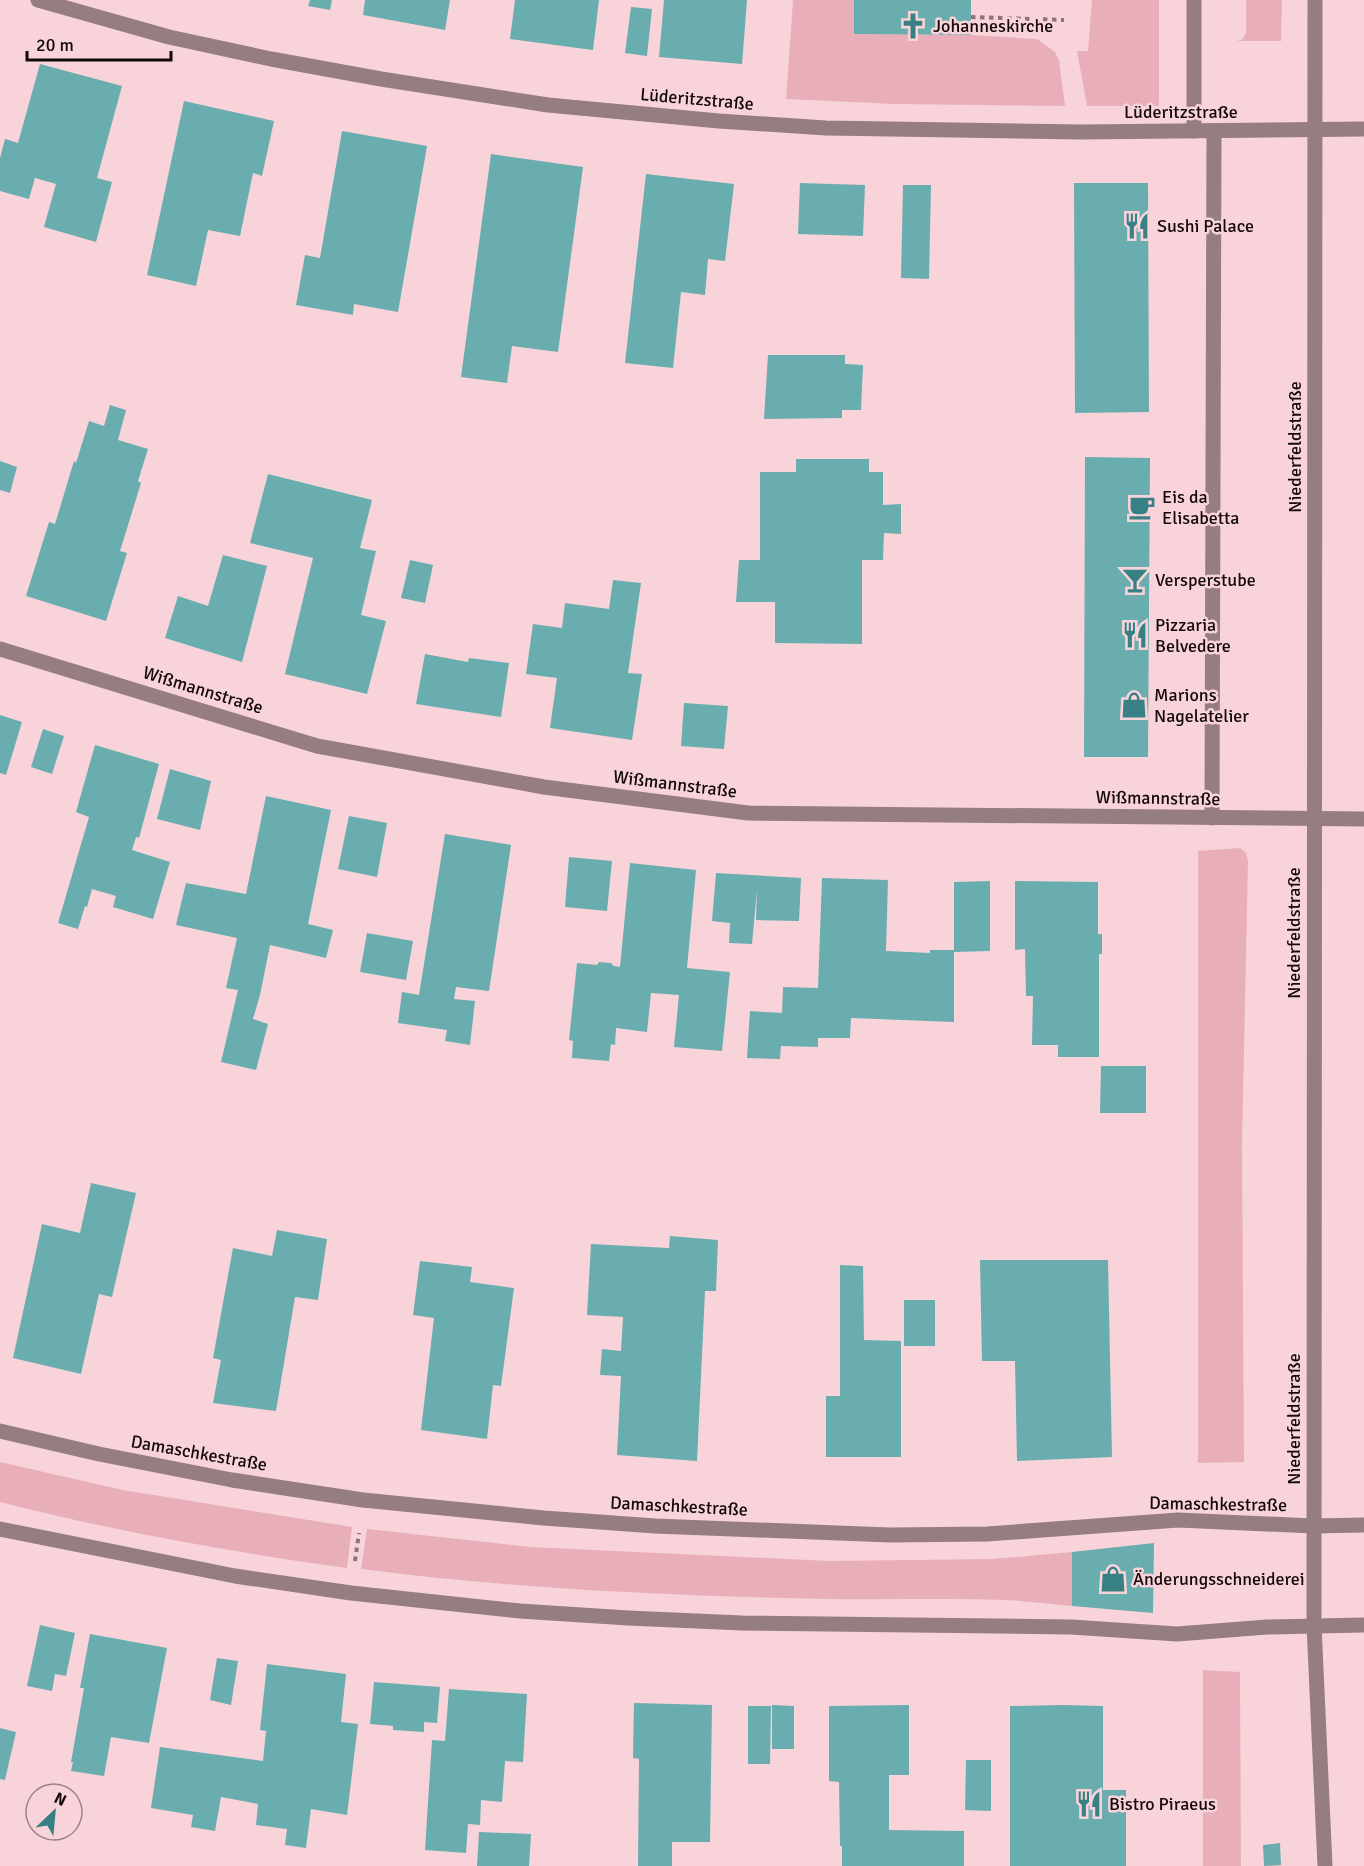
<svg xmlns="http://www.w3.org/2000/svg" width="1364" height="1866" font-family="Signika,sans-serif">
<rect width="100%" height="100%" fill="#f8d4da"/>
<!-- grass -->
<g fill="#e8afba">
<polygon points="793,0 854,0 855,34 971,35 1037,39 1055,52 1059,60 1065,106 895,104 786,99"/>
<polygon points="1092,0 1159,0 1159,106 1087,106 1077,51 1088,51"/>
<polygon points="1246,0 1282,0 1281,41 1237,41 1243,39 1246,33"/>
<polygon points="1240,848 1246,853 1248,861 1242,1144 1244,1462 1198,1463 1198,851"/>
<path d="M0 1462 123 1490 352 1527 347 1568C230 1552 114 1531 0 1502Z"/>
<path d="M367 1529 531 1547 829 1561 992 1559 1072 1552V1606C1050 1604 1027 1601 1004 1600 946 1598 886 1600 827 1599 672 1596 516 1589 361 1569Z"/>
<polygon points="1203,1670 1240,1672 1241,1866 1203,1866"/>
</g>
<!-- building -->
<g fill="#69adaf">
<polygon points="310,0 332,0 330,10 308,6"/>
<polygon points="365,0 450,0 445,30 363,15"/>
<polygon points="515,0 599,0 593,50 510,39"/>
<polygon points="664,0 747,0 742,64 659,57"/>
<polygon points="854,0 971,0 971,35 854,34"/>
<polygon points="631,7 652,9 647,56 625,53"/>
<polygon points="40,64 122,86 97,178 112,182 96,242 44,227 56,184 35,178 29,199 0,191 0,158 5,139 18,143"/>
<polygon points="184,101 274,121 262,176 253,173 240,236 208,230 196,286 147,275"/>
<polygon points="342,131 427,146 398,312 354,304 353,315 296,305 305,255 320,258"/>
<polygon points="491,154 583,167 558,352 512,346 507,383 461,377"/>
<polygon points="646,174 734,184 725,261 708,259 705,295 681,292 673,368 625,363"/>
<polygon points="800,183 865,185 863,236 798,234"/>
<polygon points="1074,183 1148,183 1149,412 1075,413"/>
<polygon points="903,185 931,185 929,279 901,278"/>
<polygon points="768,355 845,355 845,364 863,365 861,410 842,410 842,418 764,419"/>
<polygon points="110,405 126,410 118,440 148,449 138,481 141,483 120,551 127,553 106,621 26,596 49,522 55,524 74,461 76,463 89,421 104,426"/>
<polygon points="1085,457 1150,458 1148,757 1084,757"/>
<polygon points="796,459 869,459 869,472 883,472 883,505 901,504 901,534 884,533 883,560 862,560 862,644 775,643 775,602 736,602 739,560 760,560 760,472 796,472"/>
<polygon points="0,461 17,467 10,493 0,490"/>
<polygon points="268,474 372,500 360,548 376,551 361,615 386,621 367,694 285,674 313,558 250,543"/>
<polygon points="223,555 267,566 242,662 165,638 178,596 208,606"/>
<polygon points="410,560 433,565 425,603 401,598"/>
<polygon points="613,580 641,583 628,673 642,674 632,740 550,728 557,678 526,674 533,624 562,628 565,603 609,609"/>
<polygon points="425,654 468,662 469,658 509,663 501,717 416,704"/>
<polygon points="684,703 728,706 724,749 681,746"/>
<polygon points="0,715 22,722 6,775 0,773"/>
<polygon points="43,729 64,736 52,774 31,767"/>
<polygon points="95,745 159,764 139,838 136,837 132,850 170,862 153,919 113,907 116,896 92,889 87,907 85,906 78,929 58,923 89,817 76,812"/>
<polygon points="170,769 211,781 200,830 157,819"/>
<polygon points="266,796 331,810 308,924 333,930 326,958 270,945 260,995 253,1019 268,1024 256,1070 221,1062 238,990 226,988 237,938 176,925 186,883 246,894"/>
<polygon points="349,816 387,823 377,877 338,869"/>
<polygon points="445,834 511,845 489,991 456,987 454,999 475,1001 470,1045 445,1041 447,1030 398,1023 402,992 419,995"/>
<polygon points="569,857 612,861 607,911 565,907"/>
<polygon points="630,863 696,870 687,968 730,972 722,1051 674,1047 679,995 651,993 647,1032 616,1028 615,1045 611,1044 609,1061 572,1058 573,1041 569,1040 577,963 597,965 599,962 611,963 614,966 620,967"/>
<polygon points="716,873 801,878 799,921 756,920 757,889 752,944 729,943 730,923 712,921"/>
<polygon points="822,878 888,880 886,951 930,953 930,950 954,950 954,1022 851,1018 850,1038 818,1038 818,1047 781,1046 780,1059 747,1058 750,1011 782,1013 783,987 818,988"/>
<polygon points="990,881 990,951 954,952 954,882"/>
<polygon points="1015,881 1098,882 1098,934 1102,934 1102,954 1099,954 1099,1057 1058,1057 1058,1045 1032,1045 1033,996 1026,996 1025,949 1015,950"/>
<polygon points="367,933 413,941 406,980 360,972"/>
<polygon points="1101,1066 1146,1066 1146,1113 1100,1113"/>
<polygon points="91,1183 136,1193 112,1297 99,1294 81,1374 13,1358 42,1224 80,1233"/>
<polygon points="277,1230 327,1239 318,1300 295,1297 276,1411 213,1403 221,1360 213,1358 233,1248 272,1256"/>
<polygon points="670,1236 718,1240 716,1291 705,1291 697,1461 617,1455 621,1376 600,1375 602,1349 621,1351 623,1317 587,1315 591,1244 669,1248"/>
<polygon points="980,1260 1108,1260 1112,1457 1017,1461 1015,1361 982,1361"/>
<polygon points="420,1261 472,1267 470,1282 514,1288 501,1386 493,1385 487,1439 421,1430 434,1318 413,1315"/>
<polygon points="840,1265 863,1266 864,1340 901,1341 901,1457 826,1457 826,1396 840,1396"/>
<rect x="904" y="1300" width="31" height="46"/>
<polygon points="1154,1543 1153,1613 1072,1606 1072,1552"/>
<polygon points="40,1625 75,1633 66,1676 55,1674 52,1691 27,1686"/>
<polygon points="90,1634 167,1648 149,1743 111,1737 104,1776 71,1771 73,1762 71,1762 84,1688 80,1688"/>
<polygon points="217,1658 238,1661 231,1705 210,1700"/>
<polygon points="267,1664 346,1674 341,1722 358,1724 347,1815 311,1809 306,1848 285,1845 287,1829 256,1825 258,1804 221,1797 215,1831 191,1827 193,1815 151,1808 160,1747 263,1761 266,1731 260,1730"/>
<polygon points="374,1682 440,1687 437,1723 424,1722 424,1732 393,1730 393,1726 370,1724"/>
<polygon points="449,1689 527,1694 523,1762 505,1761 502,1802 481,1800 480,1825 468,1824 466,1853 425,1850 432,1740 445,1741"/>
<polygon points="634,1703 712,1705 710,1842 672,1842 672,1866 638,1866 639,1759 633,1758"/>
<polygon points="772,1705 794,1706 794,1749 772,1749"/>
<polygon points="909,1705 909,1775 889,1775 889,1830 964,1831 964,1866 842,1866 842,1846 840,1846 839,1782 829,1781 829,1706"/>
<polygon points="1064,1705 1103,1706 1103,1790 1126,1790 1126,1866 1010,1866 1010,1706"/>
<polygon points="748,1706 771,1706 770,1764 748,1764"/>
<polygon points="0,1728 16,1732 5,1780 0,1779"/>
<polygon points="966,1760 991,1760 991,1811 965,1810"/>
<polygon points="479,1832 531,1834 529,1866 477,1866"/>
<polygon points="1280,1843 1281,1865 1264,1866 1263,1845"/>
</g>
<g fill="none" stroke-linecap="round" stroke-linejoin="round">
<!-- path -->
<g stroke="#8b7378" stroke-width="4" stroke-dasharray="4.5 4.5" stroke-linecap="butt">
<polyline points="971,17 1064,20"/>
<polyline points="355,1561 359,1533"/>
</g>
<!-- minor -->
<g stroke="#957d81" stroke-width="15">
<polyline points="38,0 169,37 271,59 381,79 548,105 719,121 826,128 1081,132 1364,129"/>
<polyline points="1194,0 1194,131"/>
<polyline points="1315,0 1314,1625 1325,1866"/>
<polyline points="0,649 317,746 544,787 748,813 1364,819"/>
<polyline points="1212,818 1214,131"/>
<polyline points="0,1431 99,1454 232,1480 363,1500 544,1518 655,1526 890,1535 987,1534 1178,1520 1313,1526 1364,1525"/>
<polyline points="0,1529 235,1576 351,1593 520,1611 628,1618 742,1623 1071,1627 1177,1634 1267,1627 1364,1625"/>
</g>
</g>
<!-- icons -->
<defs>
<g id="church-bare" transform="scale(2.07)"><path d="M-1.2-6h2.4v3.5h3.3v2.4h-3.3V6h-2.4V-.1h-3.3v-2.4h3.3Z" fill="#378083" stroke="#f8d4da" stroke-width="2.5" paint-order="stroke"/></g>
<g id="restaurant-bare" transform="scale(2.07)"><path d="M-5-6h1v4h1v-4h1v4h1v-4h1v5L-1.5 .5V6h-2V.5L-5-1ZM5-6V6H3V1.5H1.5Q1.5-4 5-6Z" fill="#378083" stroke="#f8d4da" stroke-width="2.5" paint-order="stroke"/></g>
<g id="cafe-bare" transform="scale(2.07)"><path d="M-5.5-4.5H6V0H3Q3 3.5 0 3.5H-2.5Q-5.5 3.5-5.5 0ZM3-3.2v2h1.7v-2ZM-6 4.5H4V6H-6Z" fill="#378083" stroke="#f8d4da" stroke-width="2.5" paint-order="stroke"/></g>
<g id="bar-bare" transform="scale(2.07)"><path d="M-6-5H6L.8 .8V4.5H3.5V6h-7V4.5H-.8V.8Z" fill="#378083" stroke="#f8d4da" stroke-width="2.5" paint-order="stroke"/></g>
<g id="shop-bare" transform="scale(2.07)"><path d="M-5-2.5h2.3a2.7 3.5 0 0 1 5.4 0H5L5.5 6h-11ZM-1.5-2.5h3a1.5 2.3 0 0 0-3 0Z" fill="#378083" stroke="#f8d4da" stroke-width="2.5" paint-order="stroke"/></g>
</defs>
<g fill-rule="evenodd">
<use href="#church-bare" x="913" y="26"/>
<use href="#restaurant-bare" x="1137" y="226"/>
<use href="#cafe-bare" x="1142" y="507"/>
<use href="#bar-bare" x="1135" y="580"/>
<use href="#restaurant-bare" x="1135" y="635"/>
<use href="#shop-bare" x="1134" y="705"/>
<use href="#shop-bare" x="1113" y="1579"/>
<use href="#restaurant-bare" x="1089" y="1804"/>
</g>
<g text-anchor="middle" stroke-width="5" stroke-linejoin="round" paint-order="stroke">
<!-- poi labels -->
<g font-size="18" fill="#13080b" stroke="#f8d4da" text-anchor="start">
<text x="933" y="32">Johanneskirche</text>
<text x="1157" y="232">Sushi Palace</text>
<text x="1162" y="503">Eis da<tspan x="1162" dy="21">Elisabetta</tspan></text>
<text x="1155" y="586">Versperstube</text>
<text x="1155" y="631">Pizzaria<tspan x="1155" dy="21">Belvedere</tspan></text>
<text x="1154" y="701">Marions<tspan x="1154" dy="21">Nagelatelier</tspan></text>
<text x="1133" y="1585">Änderungsschneiderei</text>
<text x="1109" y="1810">Bistro Piraeus</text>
</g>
<!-- street labels -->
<g font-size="18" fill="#13080b" stroke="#f8d4da">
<text transform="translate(697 99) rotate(5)" y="6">Lüderitzstraße</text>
<text x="1181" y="118">Lüderitzstraße</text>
<text transform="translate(1295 447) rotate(-90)" y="6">Niederfeldstraße</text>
<text transform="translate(203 690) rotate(17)" y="6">Wißmannstraße</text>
<text transform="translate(675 784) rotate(7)" y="6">Wißmannstraße</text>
<text transform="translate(1158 798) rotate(1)" y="6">Wißmannstraße</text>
<text transform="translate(1294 933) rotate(-90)" y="6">Niederfeldstraße</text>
<text transform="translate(1294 1419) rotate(-90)" y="6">Niederfeldstraße</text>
<text transform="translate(199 1453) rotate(10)" y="6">Damaschkestraße</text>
<text transform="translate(1218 1504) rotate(1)" y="6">Damaschkestraße</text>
<text transform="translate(679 1506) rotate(3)" y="6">Damaschkestraße</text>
</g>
</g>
<!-- north arrow -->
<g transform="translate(54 1812) rotate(26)"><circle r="28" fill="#f8d4da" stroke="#9c8287" stroke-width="1.5"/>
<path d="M0-4.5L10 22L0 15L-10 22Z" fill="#378083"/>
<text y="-9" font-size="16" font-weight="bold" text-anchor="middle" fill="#13080b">N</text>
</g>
<!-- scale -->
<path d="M27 51v9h144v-9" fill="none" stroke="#13080b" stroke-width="3"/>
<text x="36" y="51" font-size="18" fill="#13080b" stroke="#f8d4da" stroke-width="4.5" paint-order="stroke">20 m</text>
</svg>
